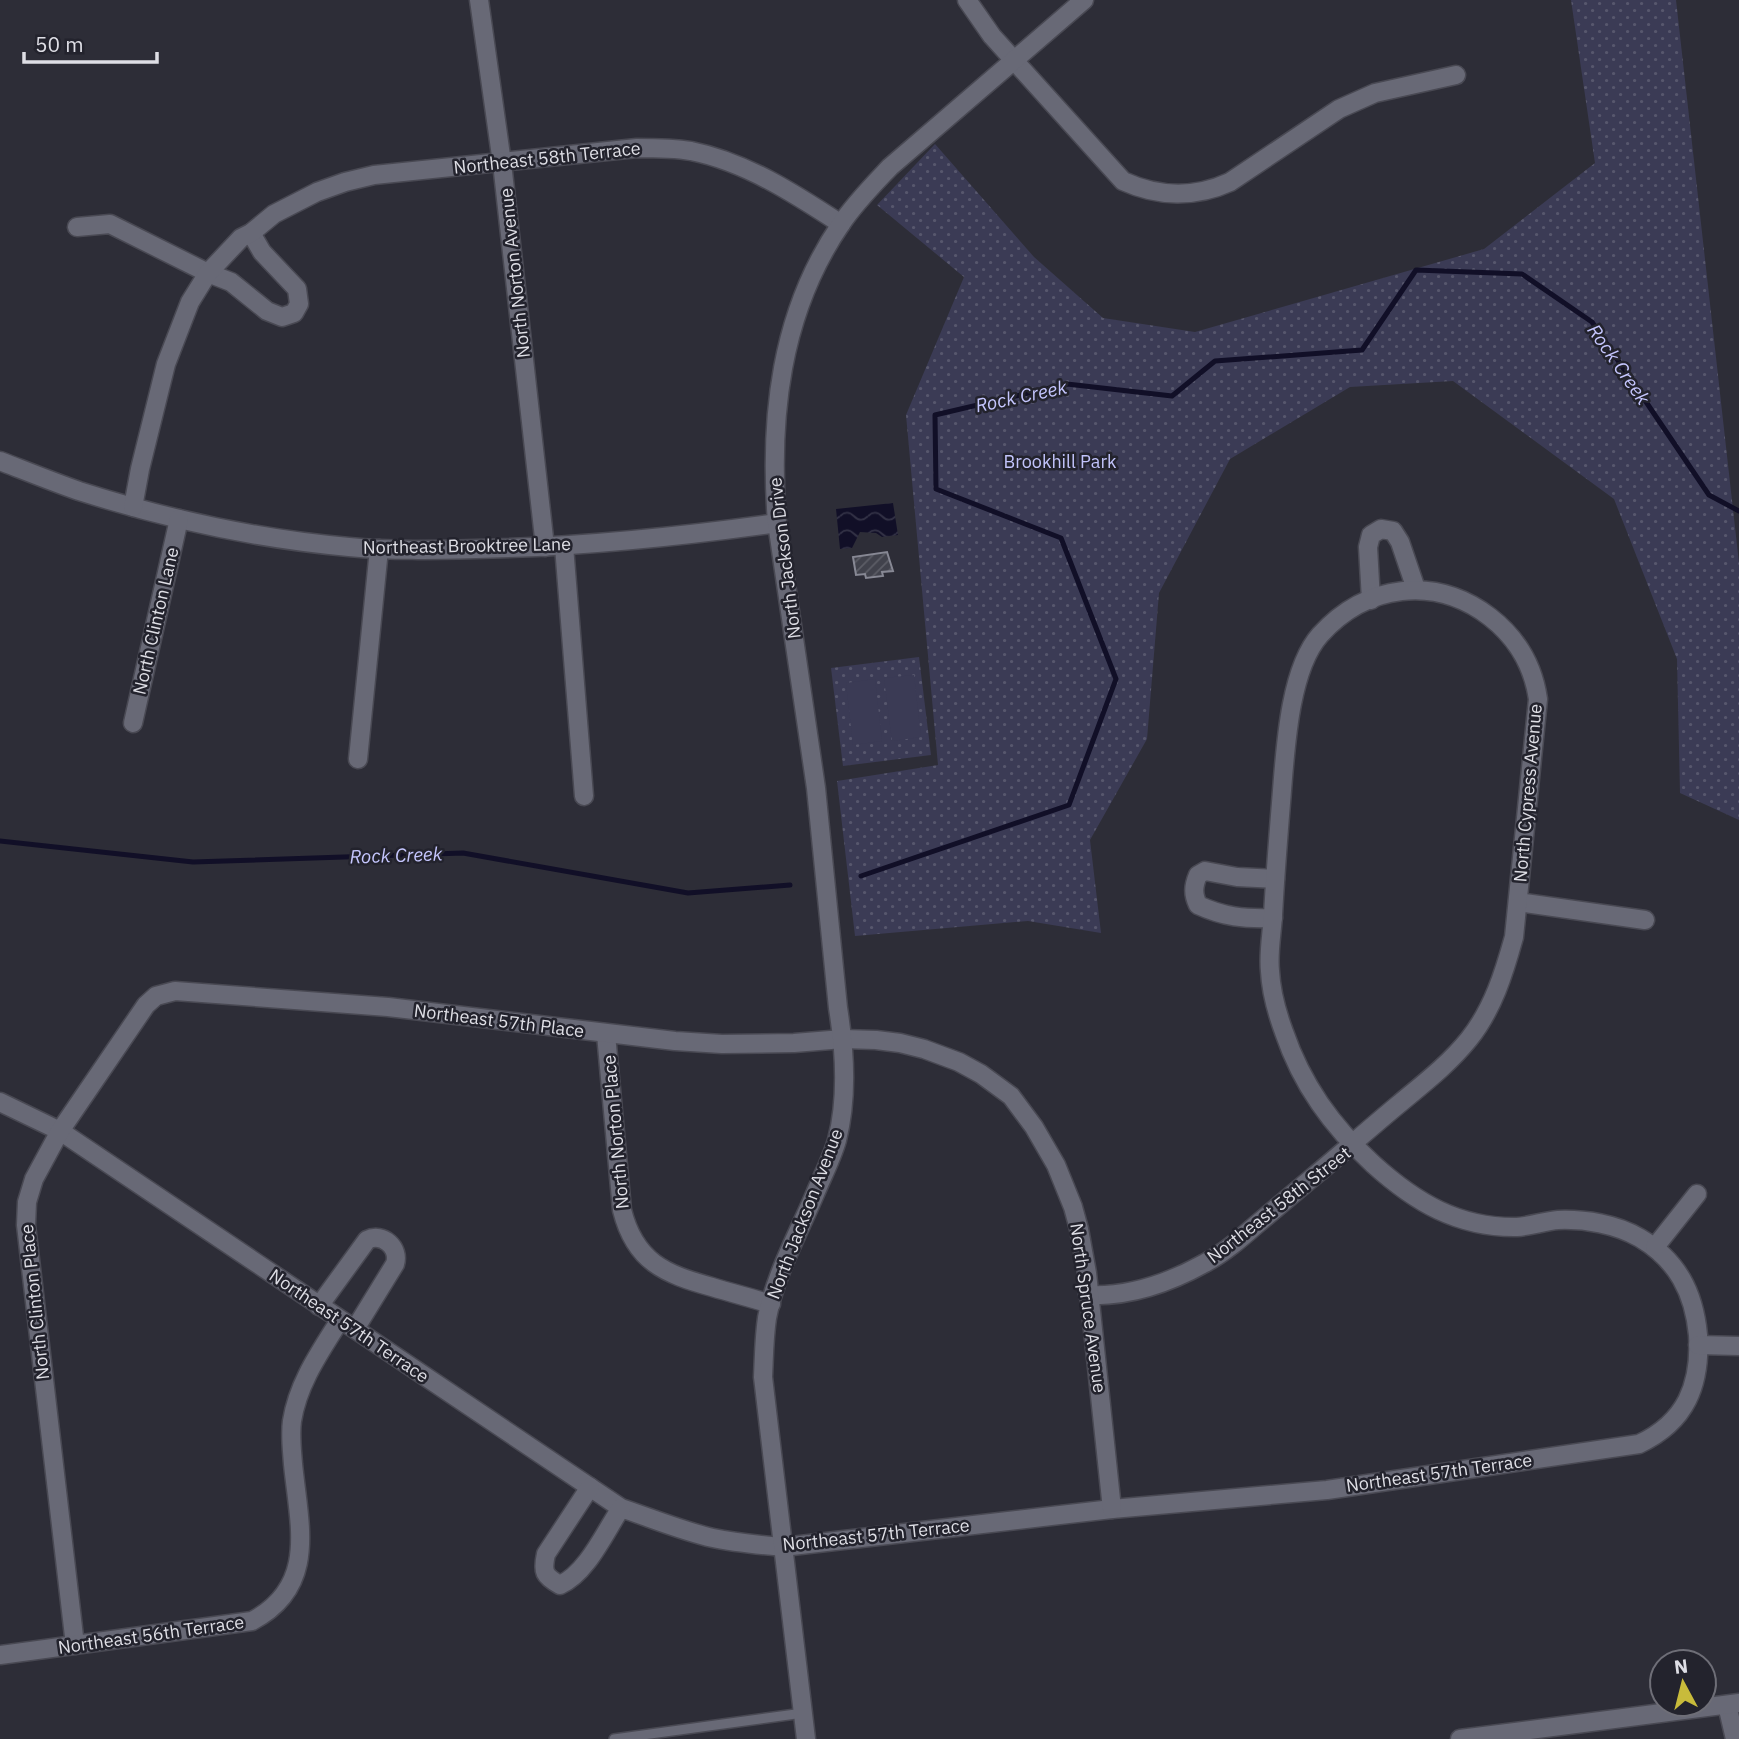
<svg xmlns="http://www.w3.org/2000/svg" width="1739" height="1739" font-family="'IBM Plex Sans',sans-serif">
<defs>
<pattern id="park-dots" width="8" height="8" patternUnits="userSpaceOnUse" patternTransform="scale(1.75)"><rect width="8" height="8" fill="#3b3b55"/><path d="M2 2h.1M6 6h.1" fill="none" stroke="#57576d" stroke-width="1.8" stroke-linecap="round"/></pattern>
<pattern id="water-waves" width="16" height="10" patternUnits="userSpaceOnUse" patternTransform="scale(1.75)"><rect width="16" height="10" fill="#110f27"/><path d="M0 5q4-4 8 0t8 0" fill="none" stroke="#333246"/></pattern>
<pattern id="building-hatch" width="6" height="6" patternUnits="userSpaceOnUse" patternTransform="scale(1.75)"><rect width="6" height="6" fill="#41424c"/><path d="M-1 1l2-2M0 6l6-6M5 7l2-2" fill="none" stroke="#5c5d66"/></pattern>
</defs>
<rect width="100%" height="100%" fill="#2d2d37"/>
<!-- park -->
<g fill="url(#park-dots)">
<polygon points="1571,0 1676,0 1739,563 1739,820 1680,793 1677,659 1614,499 1453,381 1350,387 1230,459 1159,593 1147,739 1090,840 1101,933 1028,921 855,936 837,781 938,765 906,415 964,277 877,205 935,144 1034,257 1103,318 1195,332 1484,249 1595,163"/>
<polygon points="919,657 931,755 843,766 831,668"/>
</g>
<!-- garden -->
<g fill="#3b3b55">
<polygon points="914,675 921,737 892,741 884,678"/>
<polygon points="875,679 882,741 853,745 846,683"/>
</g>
<!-- water -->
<polygon fill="url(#water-waves)" points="893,503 898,535 882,537 876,533 860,532 852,548 840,549 836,509"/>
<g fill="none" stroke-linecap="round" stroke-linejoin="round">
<!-- stream -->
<g stroke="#110f27" stroke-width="5">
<polyline points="0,841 193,862 463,853 688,893 790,885"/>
<polyline points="861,876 1069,805 1116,679 1061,538 936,489 935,415 1067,384 1172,396 1215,361 1362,350 1416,270 1522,274 1592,322 1709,495 1739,511"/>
</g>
</g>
<!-- building -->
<polygon fill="url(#building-hatch)" stroke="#878894" stroke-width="2" points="887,552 893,571 882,572 883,576 866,578 865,574 856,575 853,557"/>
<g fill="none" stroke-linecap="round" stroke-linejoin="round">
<!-- lane casing -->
<g stroke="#494953" stroke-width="12">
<polyline id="lane" points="614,1739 803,1713"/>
</g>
<!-- street casing -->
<g stroke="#494953" stroke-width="21">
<g id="street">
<polyline points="479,0 502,163 545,547"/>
<path d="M967 0 992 36 1123 181C1158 197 1195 198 1230 182L1339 109 1375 93 1456 75"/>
<polyline points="77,227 110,224 208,273 231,282 267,311 282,317 294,313 299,304 297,289 262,252 251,233"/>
<path d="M0 461C26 471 53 482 79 491 167 519 257 539 349 547 391 551 434 550 476 549 577 547 677 537 777 523"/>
<path d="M133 507 140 469 166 364 190 302 208 273 241 238 251 233 274 214 317 192 345 182 374 175 637 148C655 148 673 148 691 151 746 162 795 194 841 224"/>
<polyline points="564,546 584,796"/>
<polyline points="1371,600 1368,547 1371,535 1381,529 1393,531 1400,542 1416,589"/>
<polyline points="133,723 179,519"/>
<polyline points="358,759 379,549"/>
<polyline points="1518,902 1645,920"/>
<path d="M1273 918C1244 919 1224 917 1198 905 1193 894 1193 887 1198 875L1205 871 1237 877 1275 879"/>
<path d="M606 1034 622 1210C635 1262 665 1274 712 1287 732 1293 751 1298 771 1304"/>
<path d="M0 1102 60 1131 621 1508C651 1518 682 1531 713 1538 736 1543 760 1545 783 1547L1112 1509 1327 1490 1639 1444C1686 1422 1701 1385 1698 1335 1694 1292 1677 1260 1640 1238 1616 1224 1585 1219 1558 1220 1545 1221 1531 1226 1517 1227 1458 1228 1415 1202 1373 1164 1332 1126 1302 1085 1284 1032 1277 1013 1271 991 1270 971 1268 953 1272 933 1273 915 1275 878 1278 840 1281 803 1285 756 1288 671 1320 635 1366 584 1435 575 1490 617 1517 638 1533 665 1538 699L1514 937C1504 973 1493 1009 1469 1039 1449 1064 1423 1084 1399 1104 1370 1128 1342 1153 1313 1177 1294 1193 1275 1209 1256 1225 1240 1239 1224 1253 1205 1263 1169 1283 1130 1297 1088 1295"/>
<polyline points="1655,1247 1697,1194"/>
<path d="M319 1306 367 1240C383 1232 400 1248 395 1264L355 1329"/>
<polyline points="1698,1345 1739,1346"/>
<path d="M590 1487 546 1554C542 1572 544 1576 560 1585 587 1573 605 1532 621 1508"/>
<polyline points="75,1645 26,1225 27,1202 34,1179 60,1131 146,1005 156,996 175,991 388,1007 675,1041 722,1044 794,1043 843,1039 876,1040 900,1043 924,1049 959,1062 981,1074 1011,1096 1034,1127 1056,1165 1073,1207 1079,1229 1087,1273 1112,1509"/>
<path d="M0 1655 252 1621C318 1586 299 1525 293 1464 292 1450 290 1435 292 1421 298 1383 320 1352 340 1320"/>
<polyline points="1727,1705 1735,1739"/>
<path d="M806 1739 763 1377C764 1357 764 1338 767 1318 775 1275 798 1234 815 1194 822 1177 832 1158 837 1140 848 1097 845 1051 838 1008L816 788 777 523C769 418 780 313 841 224 855 203 873 185 890 167L1084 0"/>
<polyline points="1460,1739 1739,1703"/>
</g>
</g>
<!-- lane -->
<use href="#lane" stroke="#686976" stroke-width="9"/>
<!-- street -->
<use href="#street" stroke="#686976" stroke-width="18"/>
</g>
<g text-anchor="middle" stroke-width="5" stroke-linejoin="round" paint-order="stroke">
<!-- street labels -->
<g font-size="18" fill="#dedee5" stroke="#23232d">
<text transform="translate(547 158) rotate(-6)" y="6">Northeast 58th Terrace</text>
<text transform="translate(515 273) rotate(-96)" y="6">North Norton Avenue</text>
<text transform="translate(467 546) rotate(-1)" y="6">Northeast Brooktree Lane</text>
<text transform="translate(785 558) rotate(-97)" y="6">North Jackson Drive</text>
<text transform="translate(156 621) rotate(-77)" y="6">North Clinton Lane</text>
<text transform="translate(1528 793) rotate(-85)" y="6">North Cypress Avenue</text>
<text transform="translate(499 1021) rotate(7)" y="6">Northeast 57th Place</text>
<text transform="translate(616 1132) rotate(-95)" y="6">North Norton Place</text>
<text transform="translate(1279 1205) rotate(-38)" y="6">Northeast 58th Street</text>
<text transform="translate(805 1214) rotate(-69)" y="6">North Jackson Avenue</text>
<text transform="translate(35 1302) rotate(-96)" y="6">North Clinton Place</text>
<text transform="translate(1088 1308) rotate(82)" y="6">North Spruce Avenue</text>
<text transform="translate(349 1326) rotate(34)" y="6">Northeast 57th Terrace</text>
<text transform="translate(1439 1473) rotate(-8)" y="6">Northeast 57th Terrace</text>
<text transform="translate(876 1535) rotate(-6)" y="6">Northeast 57th Terrace</text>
<text transform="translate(151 1635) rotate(-8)" y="6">Northeast 56th Terrace</text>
</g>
<!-- park labels -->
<g font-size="18" fill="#c2c4fb" stroke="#23232d">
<text x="1060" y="468">Brookhill Park</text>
</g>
<!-- water labels -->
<g font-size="19" font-style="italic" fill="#c5c6fe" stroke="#23232d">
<text transform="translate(1619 364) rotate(55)" y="7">Rock Creek</text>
<text transform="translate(1021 396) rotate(-12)" y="7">Rock Creek</text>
<text transform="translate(396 855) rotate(-2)" y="7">Rock Creek</text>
</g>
</g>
<!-- north arrow -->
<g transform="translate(1683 1683) rotate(353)"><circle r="33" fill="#23232d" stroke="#6e6e77" stroke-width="2"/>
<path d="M0-5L12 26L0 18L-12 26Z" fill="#c8bb3b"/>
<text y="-10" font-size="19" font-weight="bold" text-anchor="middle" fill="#dedee5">N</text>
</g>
<!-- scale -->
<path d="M24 52v10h133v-10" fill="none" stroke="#dedee5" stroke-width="3.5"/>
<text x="35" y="52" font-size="21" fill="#dedee5" stroke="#23232d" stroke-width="5" paint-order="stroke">50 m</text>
</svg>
